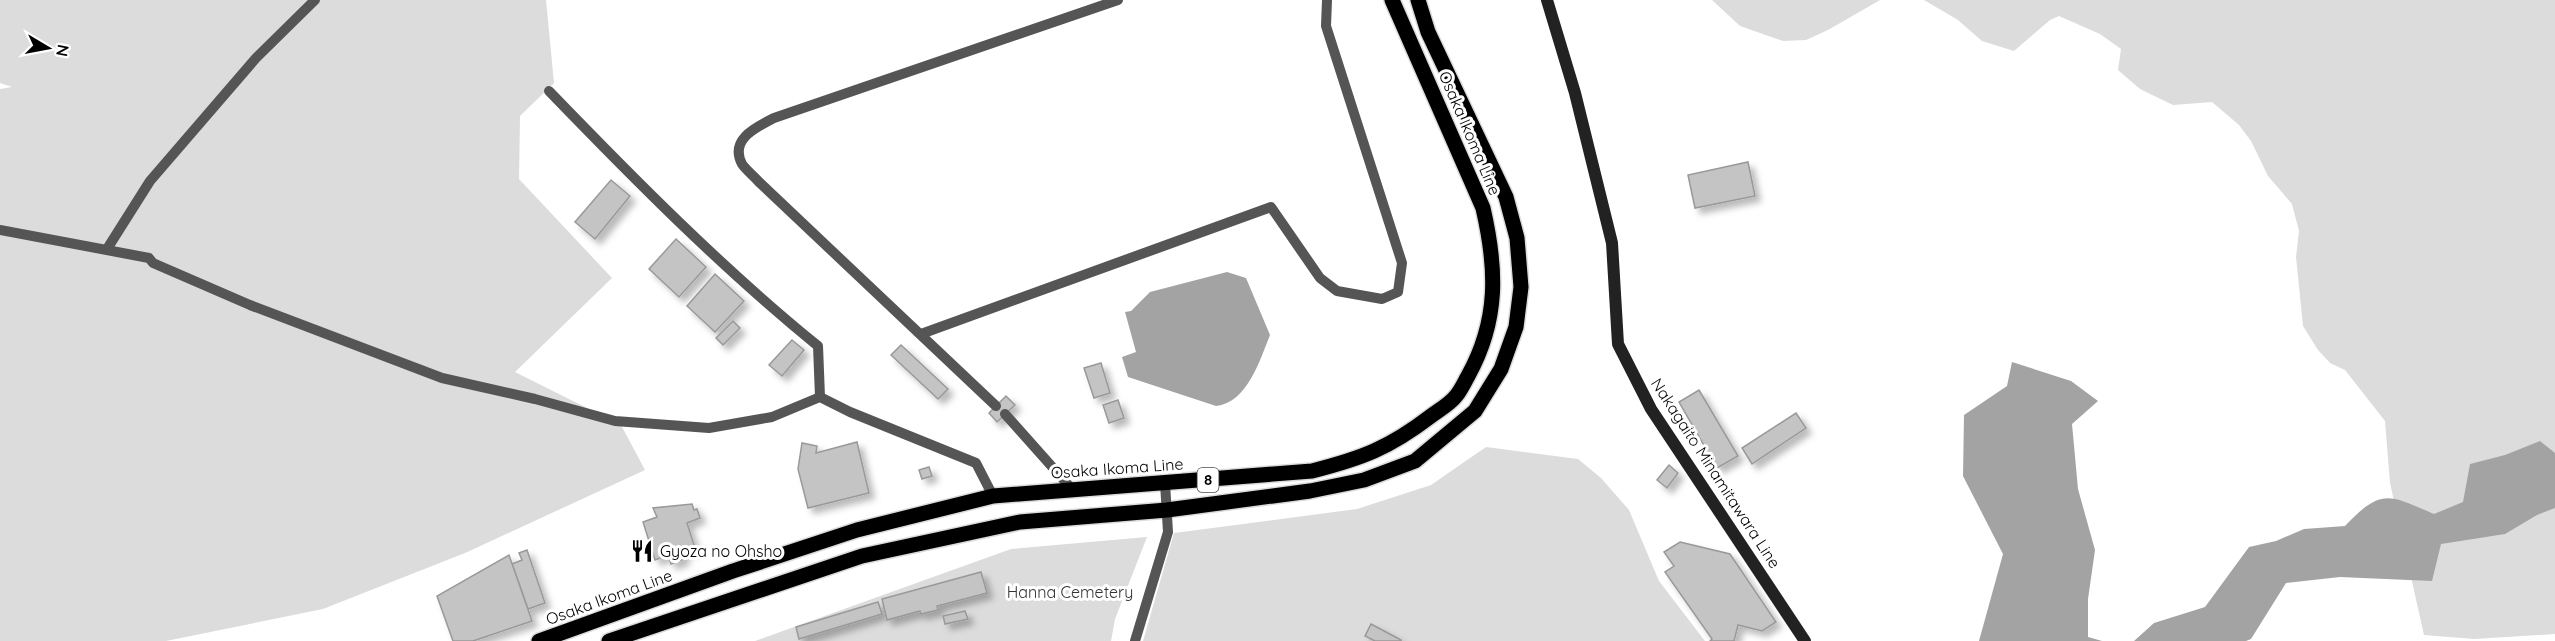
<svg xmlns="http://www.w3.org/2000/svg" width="2555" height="641" font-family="Quicksand,sans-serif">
<defs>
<filter id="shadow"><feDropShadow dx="5.5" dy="5.5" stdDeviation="3" flood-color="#0004"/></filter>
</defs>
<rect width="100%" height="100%" fill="#fff"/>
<!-- green -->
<g fill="#dcdcdc">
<polygon points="0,0 546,0 554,83 520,116 519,179 612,278 515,372 621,425 645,470 465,553 323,609 166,641 0,641 0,89 12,87 0,83"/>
<polygon points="1712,0 1880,0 1828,30 1806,40 1783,41 1740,26"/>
<polygon points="1924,0 2555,0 2555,634 2474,639 2424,635 2390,483 2385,421 2345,370 2330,363 2318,350 2303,326 2296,257 2299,231 2292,204 2268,176 2251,141 2239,125 2212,102 2173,105 2140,89 2118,70 2121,49 2100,34 2059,16 2050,20 2014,51 1982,41 1958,20"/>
<polygon points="1486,447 1578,459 1601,478 1629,510 1659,581 1705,641 1143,641 1174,533 1357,509 1431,485"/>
<polygon points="1147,537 1115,619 1111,641 755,641 1011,549"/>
</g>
<!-- water -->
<g fill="#a3a3a3">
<path d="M1227 272 1246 278 1270 335C1260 360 1247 403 1216 406L1128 377 1122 357 1136 352 1125 312 1131 311 1150 292Z"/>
<polygon points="2012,362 2071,381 2098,401 2072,424 2078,489 2095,550 2088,599 2088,637 2102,641 1979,641 2003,554 1963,476 1964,415 2007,386"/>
<path d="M2540 441 2555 453V508L2537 515 2505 534 2441 544 2432 581 2340 577 2286 583 2251 639 2246 641H2134L2154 623 2205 607 2249 547 2276 541 2304 529 2345 526C2382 487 2389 495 2434 514L2463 502 2470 464 2505 455Z"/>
</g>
<!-- building -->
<g fill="#c4c4c4" stroke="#999" stroke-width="1.5" filter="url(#shadow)">
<polygon points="1748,162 1755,196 1695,208 1688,175"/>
<polygon points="611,180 630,196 595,239 575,222"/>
<polygon points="676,239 706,267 679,297 649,269"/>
<polygon points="715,274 744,301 715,332 687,306"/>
<polygon points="733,321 740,328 723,345 716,338"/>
<polygon points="792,340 804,350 782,376 769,365"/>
<polygon points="901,345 948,389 938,399 891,355"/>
<polygon points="1101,363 1110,393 1094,398 1084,368"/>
<polygon points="1699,390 1738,456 1717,468 1679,402"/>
<polygon points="1006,396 1015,405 997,422 989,413"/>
<polygon points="1118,400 1124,418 1109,423 1103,405"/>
<polygon points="1796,413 1806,428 1752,464 1742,448"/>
<polygon points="857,442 869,493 808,508 798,469 802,443 817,446 816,453"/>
<polygon points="1669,465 1678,473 1667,488 1657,480"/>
<polygon points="929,467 932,476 922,479 919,470"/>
<polygon points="692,504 694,510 697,509 700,518 687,523 695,548 682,552 684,559 671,564 668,555 655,560 643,522 657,517 653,508"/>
<polygon points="1680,542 1730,554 1776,622 1762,631 1738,625 1734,641 1710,641 1712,639 1665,572 1674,566 1664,552"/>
<polygon points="527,550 545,603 528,609 512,564 522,560 519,553"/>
<polygon points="509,555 532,621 473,641 453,641 437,596"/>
<polygon points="981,572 987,593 937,606 938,610 921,614 920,611 887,620 882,599"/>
<polygon points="878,602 882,614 799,639 796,627"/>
<polygon points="965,611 968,619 945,624 943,616"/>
<polygon points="1371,624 1401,640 1401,641 1375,641 1365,636"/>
</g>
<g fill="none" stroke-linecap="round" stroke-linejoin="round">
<!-- primary casing -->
<g stroke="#dbdbdb" stroke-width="18">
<g id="primary">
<path d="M539 641 733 571 857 530 993 496 1312 471C1363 458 1389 448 1431 416 1439 410 1450 404 1456 396 1461 390 1464 383 1468 376 1499 320 1497 269 1483 208L1392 0"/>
<polyline points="609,641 862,556 1020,522 1167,510 1310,491 1364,480 1415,461 1475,411 1501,369 1516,327 1521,287 1517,238 1506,197 1428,32 1418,0"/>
</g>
</g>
<!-- lane -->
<g stroke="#555" stroke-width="10">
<path d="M549 91C635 180 722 268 818 346L820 397"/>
<polyline points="0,230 149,258 153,263 250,305 442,378 535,399 615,421 709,428 772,417 820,397 850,412 976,463 993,496"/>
<polyline points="107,249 150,181 256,58 315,0"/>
<polyline points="921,334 1271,207 1320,278 1337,291 1382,299 1398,292 1402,263 1326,26 1327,0"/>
<path d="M996 406 759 182C754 176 746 170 742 164 729 139 757 127 774 118L1118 0"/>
<polyline points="1005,414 1071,488"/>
<polyline points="1135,641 1168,532 1165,483"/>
</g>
<!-- secondary -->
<polyline stroke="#222" stroke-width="12" points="1547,0 1575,93 1612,243 1618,344 1651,409 1805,641"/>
<!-- primary -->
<use href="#primary" stroke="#000" stroke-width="15"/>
</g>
<!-- icons -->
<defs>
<g id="restaurant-bare" transform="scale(1.8)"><path d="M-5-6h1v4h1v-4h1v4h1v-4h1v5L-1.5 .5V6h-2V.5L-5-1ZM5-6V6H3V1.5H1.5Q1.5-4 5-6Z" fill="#000" stroke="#fff" stroke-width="2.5" paint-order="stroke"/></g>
</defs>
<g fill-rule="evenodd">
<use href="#restaurant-bare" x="642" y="551"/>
</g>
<g text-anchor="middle" stroke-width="6" stroke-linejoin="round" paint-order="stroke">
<!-- shield labels -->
<rect fill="#fff" stroke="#4c4c4c" stroke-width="1.5" x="1197.5" y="468" width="21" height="24" rx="4.5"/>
<g font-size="15" font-weight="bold" fill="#000">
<text x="1208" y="485">8</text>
</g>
<!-- street labels -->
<g font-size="16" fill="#000" stroke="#fff">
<text transform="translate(1470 133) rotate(67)" y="6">Osaka Ikoma Line</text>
<text transform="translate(1117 468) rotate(-4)" y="6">Osaka Ikoma Line</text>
<text transform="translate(1716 473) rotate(57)" y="6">Nakagaito Minamitawara Line</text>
<text transform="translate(609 597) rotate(-20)" y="6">Osaka Ikoma Line</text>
</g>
<!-- poi labels -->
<g font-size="16" fill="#000" stroke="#fff" text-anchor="start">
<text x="660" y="557">Gyoza no Ohsho</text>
</g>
<!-- park labels -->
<g font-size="16" fill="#333" stroke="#fff">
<text x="1070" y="598">Hanna Cemetery</text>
</g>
</g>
<!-- north arrow -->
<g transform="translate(48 48) rotate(100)" stroke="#ffffff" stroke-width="4.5" paint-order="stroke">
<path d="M0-4.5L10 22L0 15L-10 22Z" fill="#000000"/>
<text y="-9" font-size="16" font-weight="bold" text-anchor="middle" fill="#000000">N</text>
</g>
</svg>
